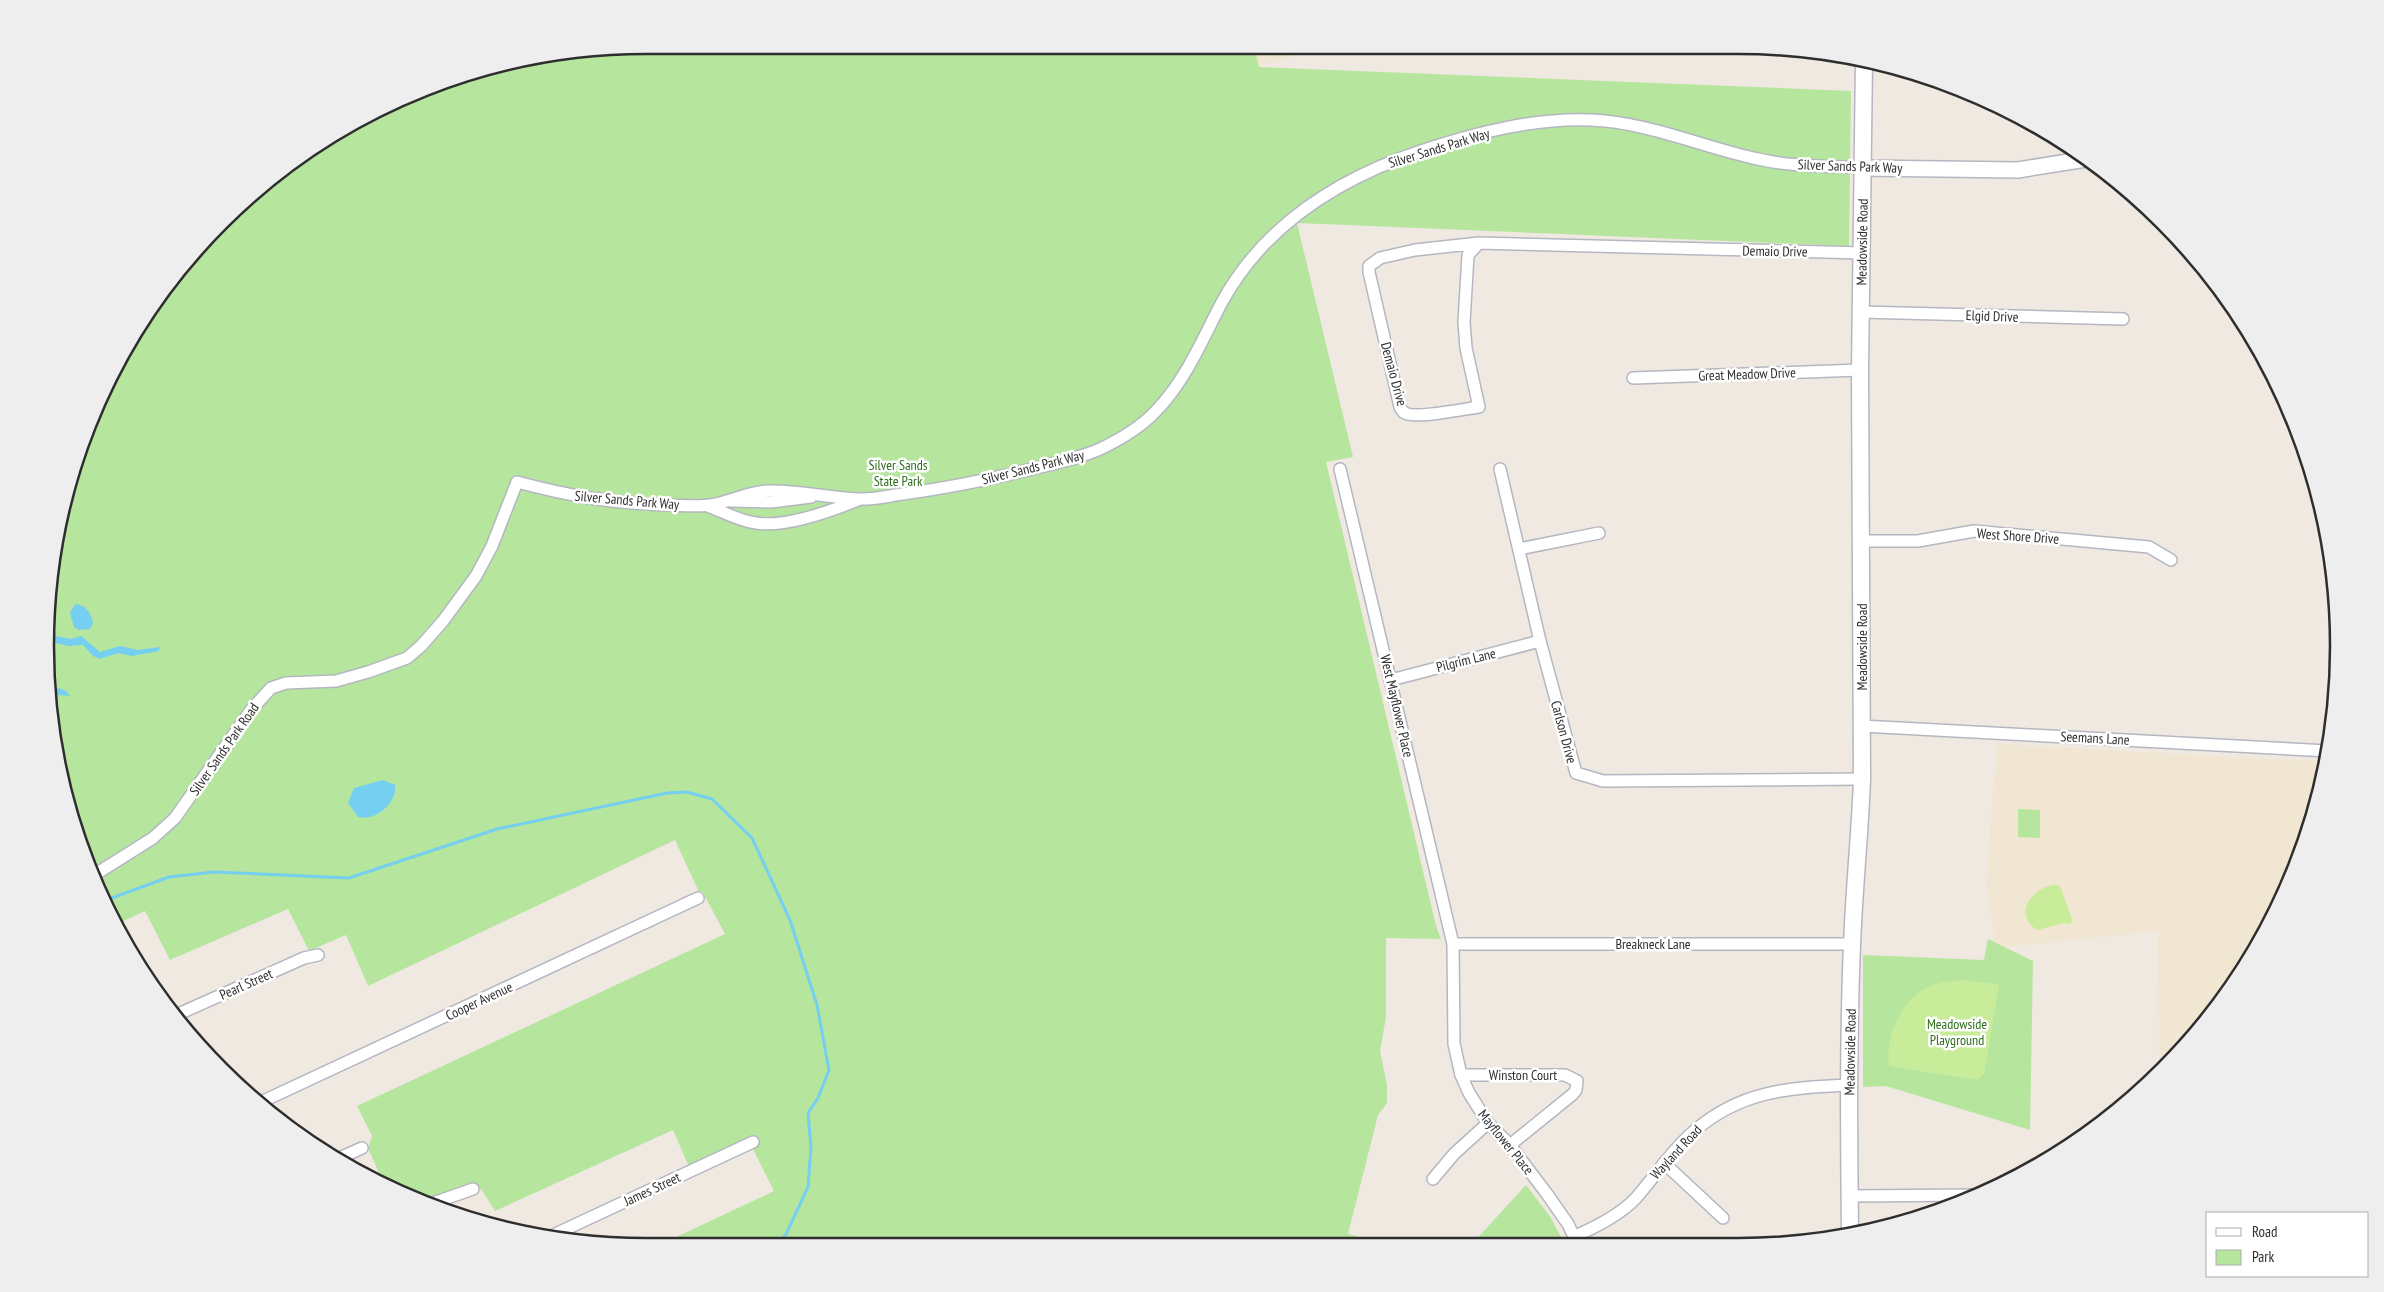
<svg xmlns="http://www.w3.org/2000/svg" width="2384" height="1292" font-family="'PT Sans Narrow',sans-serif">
<rect width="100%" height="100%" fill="#efe9e1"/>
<!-- education -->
<g fill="#f0e6d1">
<polygon points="1254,46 1327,46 1259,67"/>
<polygon points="1997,744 2325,762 2307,839 2259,946 2174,1057 2159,1058 2158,931 1996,948 1986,883"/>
</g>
<!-- green -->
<g fill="#b6e59e">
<polygon points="646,45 1254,46 1259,67 1851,91 1849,246 1297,223 1353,457 1326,462 1436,926 1441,939 1386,938 1386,1017 1380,1051 1387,1085 1387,1103 1378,1115 1348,1234 1383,1243 657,1246 774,1191 748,1139 689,1167 673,1130 495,1211 482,1190 467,1185 428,1201 383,1182 368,1148 372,1136 357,1106 725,934 702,891 699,892 675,840 368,986 346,935 309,951 288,909 170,960 145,911 117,924 91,876 65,801 46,686 46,606 65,491 91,416 146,312 194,250 280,169 346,125 453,77 529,56"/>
<polygon points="2018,809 2040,810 2040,838 2018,837"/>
<polygon points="1988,939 2033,961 2030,1130 1886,1086 1863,1087 1863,955 1984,960"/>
<polygon points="1526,1185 1551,1218 1564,1243 1473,1243"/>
</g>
<!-- pitch -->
<g fill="#c9ec9a">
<path d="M2055 885 2060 886 2073 922 2069 924 2064 923 2037 930C2013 915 2031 887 2055 885Z"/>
<path d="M1966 980 1999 985 1984 1074 1977 1080 1889 1066C1885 1038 1900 1000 1928 987 1940 982 1953 981 1966 980Z"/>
</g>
<!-- water -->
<g fill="#75cff0">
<path d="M75 604C86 605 91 613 93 623L90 629 79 630 74 627 70 613Z"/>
<polygon points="46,634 71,639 81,636 100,652 120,646 138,650 160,647 159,651 132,656 118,653 100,659 93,656 83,645 69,646 46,641"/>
<polygon points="51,685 66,691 70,696 48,694 46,686"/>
<path d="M383 780 395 785C398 803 374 822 358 817L348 803 354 788Z"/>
</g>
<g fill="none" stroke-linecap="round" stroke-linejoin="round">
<!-- stream -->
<polyline stroke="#75cff0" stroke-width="3" points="104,901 169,877 214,872 349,878 497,829 667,793 687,792 712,799 752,838 790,920 817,1005 829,1070 818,1098 808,1113 811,1147 808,1187 786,1234 776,1245"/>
<!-- minor casing -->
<g stroke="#b4b7c1" stroke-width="14">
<g id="minor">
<path d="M1479 243 1468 255 1464 322 1466 348 1479 407C1465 409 1415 419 1405 413 1403 412 1401 409 1400 407L1369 272V266L1380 258 1415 250 1479 243 1862 253"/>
<polyline points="1861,312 2123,319"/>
<polyline points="1633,378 1860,370"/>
<polyline points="1340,469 1453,944 1454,1044 1461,1075 1469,1093 1488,1123 1510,1145 1547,1194 1568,1224 1577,1243"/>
<polyline points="1500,469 1540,641 1576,773 1603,781 1862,779"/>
<polyline points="731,501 771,502 811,497"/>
<path d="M708 506C724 512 739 521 756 523 786 528 831 511 858 500"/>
<polyline points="1862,541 1918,541 1974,531 2149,547 2171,560"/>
<polyline points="1519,549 1599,533"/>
<polyline points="1391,680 1540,641"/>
<polyline points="1862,726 2328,751"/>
<path d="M91 877 153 838 175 818 251 710 271 688 286 683 336 681 368 672 407 658 421 646 443 621 476 576 492 546 517 482C570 496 610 503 665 505 680 505 696 507 710 505 730 502 747 492 768 491 798 490 828 498 858 499 872 500 888 496 903 494 947 488 992 479 1036 468 1057 463 1080 458 1100 449 1121 439 1140 428 1156 411 1186 380 1202 340 1222 302 1266 222 1343 176 1427 149 1479 132 1535 118 1590 120 1648 122 1702 147 1758 159 1792 167 1828 166 1862 168"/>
<polyline points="1453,944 1852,944"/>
<polyline points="174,1016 304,958 318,955"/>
<polyline points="1461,1075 1565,1075 1577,1081 1576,1090 1573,1094 1510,1145"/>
<polyline points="259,1103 698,898"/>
<polyline points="335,1160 362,1148"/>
<polyline points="1664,1163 1723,1218"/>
<polyline points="1433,1179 1454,1154 1488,1123"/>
<polyline points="1850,1196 1972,1195"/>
<polyline points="433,1203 473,1189"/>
<polyline points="551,1236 753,1142"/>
<path d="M1575 1236C1596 1227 1620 1215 1636 1198 1655 1176 1671 1151 1693 1132 1741 1090 1789 1088 1849 1085"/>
</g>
</g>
<!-- tertiary casing -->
<g stroke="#b4b7c1" stroke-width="18">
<polyline id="tertiary" points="1862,168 2018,170 2086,159"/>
</g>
<!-- secondary casing -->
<g stroke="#b4b7c1" stroke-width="19">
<path id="secondary" d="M1850 1234C1849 1138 1848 1042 1852 945 1854 890 1860 834 1862 779L1860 370 1864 61"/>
</g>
<!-- minor -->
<use href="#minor" stroke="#fff" stroke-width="11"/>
<!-- tertiary -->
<use href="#tertiary" stroke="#fff" stroke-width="15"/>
<!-- secondary -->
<use href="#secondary" stroke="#fff" stroke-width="16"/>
</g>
<g text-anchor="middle" stroke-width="5" stroke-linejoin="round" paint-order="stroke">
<!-- street labels -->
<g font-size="14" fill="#2e2e2e" stroke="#fff">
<text transform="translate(1439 148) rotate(-17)" y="5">Silver Sands Park Way</text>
<text transform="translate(1850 166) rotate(2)" y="5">Silver Sands Park Way</text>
<text transform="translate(1862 242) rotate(-89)" y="5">Meadowside Road</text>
<text transform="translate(1775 251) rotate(1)" y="5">Demaio Drive</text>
<text transform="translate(1992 316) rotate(2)" y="5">Elgid Drive</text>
<text transform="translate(1394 374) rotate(75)" y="5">Demaio Drive</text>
<text transform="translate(1747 374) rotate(-2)" y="5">Great Meadow Drive</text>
<text transform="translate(1033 467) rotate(-14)" y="5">Silver Sands Park Way</text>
<text transform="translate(627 500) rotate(5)" y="5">Silver Sands Park Way</text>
<text transform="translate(2018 536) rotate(4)" y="5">West Shore Drive</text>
<text transform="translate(1862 647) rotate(-90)" y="5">Meadowside Road</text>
<text transform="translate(1466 660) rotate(-14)" y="5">Pilgrim Lane</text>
<text transform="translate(1397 706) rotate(77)" y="5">West Mayflower Place</text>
<text transform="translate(1564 732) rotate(75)" y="5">Carlson Drive</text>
<text transform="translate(2095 738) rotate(3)" y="5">Seemans Lane</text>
<text transform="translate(224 749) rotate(-55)" y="5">Silver Sands Park Road</text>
<text x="1653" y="949">Breakneck Lane</text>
<text transform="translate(246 984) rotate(-24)" y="5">Pearl Street</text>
<text transform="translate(479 1001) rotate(-25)" y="5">Cooper Avenue</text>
<text transform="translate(1850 1052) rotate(-89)" y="5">Meadowside Road</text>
<text x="1523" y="1080">Winston Court</text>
<text transform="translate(1506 1142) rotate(51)" y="5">Mayflower Place</text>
<text transform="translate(1676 1152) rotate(-47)" y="5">Wayland Road</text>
<text transform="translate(652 1189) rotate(-25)" y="5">James Street</text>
</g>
<!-- park labels -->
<g font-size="14" fill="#2c6e1b" stroke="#fff">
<text x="898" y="470">Silver Sands<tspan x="898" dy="16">State Park</tspan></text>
<text x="1957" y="1029">Meadowside<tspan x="1957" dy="16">Playground</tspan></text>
</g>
</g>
<!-- crop -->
<path d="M0 0H2384V1292H0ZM646 54H1738A592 592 0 0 1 2330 646V646A592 592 0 0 1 1738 1238H646A592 592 0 0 1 54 646V646A592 592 0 0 1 646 54Z" fill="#eee" fill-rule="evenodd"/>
<path fill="none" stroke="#2e2e2e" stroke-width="2.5" d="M646 54H1738A592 592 0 0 1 2330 646V646A592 592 0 0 1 1738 1238H646A592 592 0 0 1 54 646V646A592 592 0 0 1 646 54Z"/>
<!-- legend -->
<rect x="2206" y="1212" width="162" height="65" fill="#ffffff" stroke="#ababab"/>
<rect x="2216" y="1228" width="25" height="8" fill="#ffffff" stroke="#ababab"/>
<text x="2252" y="1237" font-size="15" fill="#2e2e2e">Road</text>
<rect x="2216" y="1250" width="25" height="15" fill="#b6e59e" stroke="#ababab"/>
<text x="2252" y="1262" font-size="15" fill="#2e2e2e">Park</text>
</svg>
